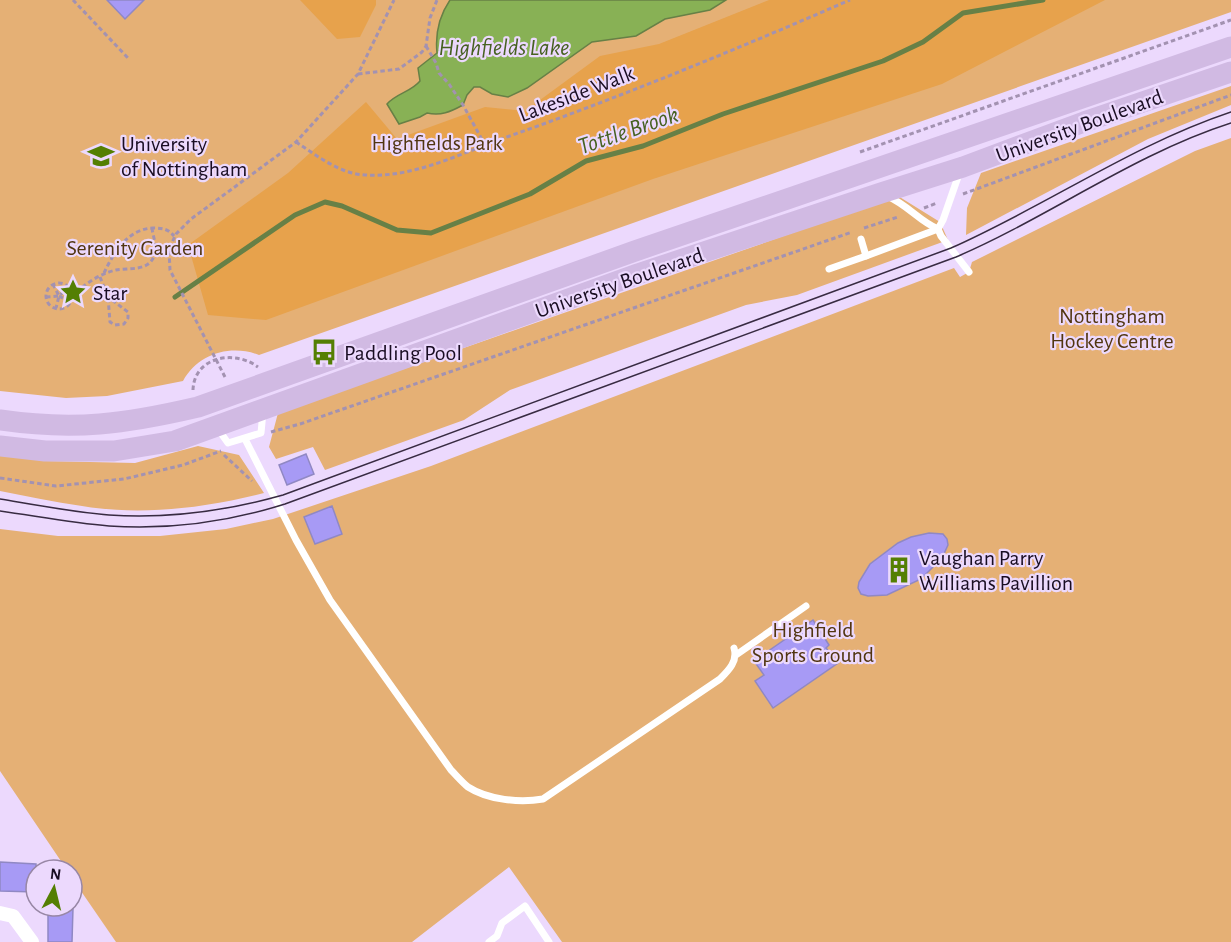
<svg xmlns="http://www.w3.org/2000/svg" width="1231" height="942" font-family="'Alegreya Sans',sans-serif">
<rect width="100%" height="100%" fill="#ecd9fd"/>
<!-- green -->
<g fill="#e5b075">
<path d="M0 0H1231V12L259 355C230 344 198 354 183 381L107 396 66 398 0 391Z"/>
<polygon points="1231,86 1231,105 1148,139 966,235 967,208 981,173"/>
<polygon points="1231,138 1231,942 562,942 509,867 412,942 116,942 72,878 72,870 67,870 0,771 0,529 58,536 160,536 226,529 273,519 431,466 954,268 960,277 969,272 972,262 1195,151"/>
<polygon points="898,196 940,222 948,240 797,295 746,305 510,390 464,420 325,470 313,447 276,459 269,447 278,413"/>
<path d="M198 446 239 455 264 493C206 508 141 516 82 506 54 502 27 496 0 491V455L45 461 135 463Z"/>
</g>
<!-- forest -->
<g fill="#e7a24c">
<polygon points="300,0 376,0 376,5 360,37 337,39"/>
<polygon points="769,0 1105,0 942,84 653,179 266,320 208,315 188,245 288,173 366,102 397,139 485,107 525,111 600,56 659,44"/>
</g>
<!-- water -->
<path fill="#88b155" stroke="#678046" stroke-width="1.5" d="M450 0H726L710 10 665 19 636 36 592 42 527 88 508 97 492 94 480 87H474L467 95 463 105C450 112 441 116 427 113L420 117 399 124 387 104C397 93 411 92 420 81L418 68 437 53C435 33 439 16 450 0Z"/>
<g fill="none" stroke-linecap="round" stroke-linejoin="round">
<!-- stream -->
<polyline stroke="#678046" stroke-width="5" points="175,297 295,215 325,202 342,206 397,230 431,233 530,194 586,161 643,146 723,114 883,61 923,42 963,13 1043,0"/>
</g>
<!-- building -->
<g fill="#a79af5" stroke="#9088c3" stroke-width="1.5">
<polygon points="107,0 144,0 125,19"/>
<polygon points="306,454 314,474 287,485 279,465"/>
<polygon points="332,506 342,534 315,544 304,517"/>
<polygon points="929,533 943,534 947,539 948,545 942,558 921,579 887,595 868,596 861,594 858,588 859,582 870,564 898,543 911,537"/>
<polygon points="813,620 829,645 826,648 838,663 773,708 755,681 764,675 754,661"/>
<polygon points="0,862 36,864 36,892 0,891"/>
<polygon points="48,906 73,908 72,942 48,942"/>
</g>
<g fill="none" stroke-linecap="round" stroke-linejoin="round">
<!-- path -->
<g stroke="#a392b1" stroke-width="3" stroke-dasharray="4.5 3" stroke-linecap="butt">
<polyline points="73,0 128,58"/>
<polyline points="426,46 436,63 439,73 449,84 463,105 485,145"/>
<polyline points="358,74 399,69 422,52 426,46 430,18 437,0"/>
<path d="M296 142C316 155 340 174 365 175 414 178 459 154 504 138 621 97 737 49 850 0"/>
<polyline points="860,152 1231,20"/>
<polyline points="963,194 1231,95"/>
<polyline points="924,208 937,203"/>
<polyline points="864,228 898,217"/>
<path d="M104 273C114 252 128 229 153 228 163 228 168 229 174 236"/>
<polyline points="100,277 108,297 110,322 115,325 124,324 128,318 128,312 108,297"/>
<circle cx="59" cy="296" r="13"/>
<polyline points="53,284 59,296 56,308"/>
<polyline points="59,296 70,302"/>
<polyline points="46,297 59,296 68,288"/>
<path d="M72 298C80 286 101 273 116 270 129 268 149 271 154 256 158 248 153 237 152 228"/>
<polyline points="225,377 170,270 169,249 176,234 191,219 296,142 358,74 394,0"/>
<path d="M193 390C194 357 234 349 258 367"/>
<polyline points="271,432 300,424 852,232"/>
<polyline points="224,455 252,481"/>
<polyline points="0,478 56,486 124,479 183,465 221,451"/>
</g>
<!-- service -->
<g stroke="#fff" stroke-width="7">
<path d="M887 196C908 205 919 221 938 229L941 236 969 272"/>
<polyline points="861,239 866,256 938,229 943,220 959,174"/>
<polyline points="829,269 866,256"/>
<polyline points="218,429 228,443 261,433 263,412"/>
<path d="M245 439 296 540 330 600 451 770C456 775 462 782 468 787 488 800 520 803 543 799L720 679C729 670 738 661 734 648"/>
<polyline points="736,655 806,606"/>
<polyline points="489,942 497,936 502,923 525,906 549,942"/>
</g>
<!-- minor -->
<polyline stroke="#fff" stroke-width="14" points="0,913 13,916 32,942"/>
<!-- primary -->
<g stroke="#d1bae3" stroke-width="21">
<path d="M0 420C75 431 125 424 198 407L635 251 1231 47"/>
<polyline points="0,446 45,451 114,451 175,441 638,274 881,193 963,167 1084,122 1231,72"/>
</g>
<!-- tram -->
<g stroke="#382b42" stroke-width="1.5">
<path d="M0 499C36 505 73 512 109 515 168 519 226 511 283 495L951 248C1046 206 1132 145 1231 112"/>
<path d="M0 511C36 516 72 523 109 526 168 530 228 522 285 504L956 257C1049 217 1134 154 1231 123"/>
</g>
</g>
<!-- icons -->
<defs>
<g id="university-bare" transform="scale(2.07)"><path d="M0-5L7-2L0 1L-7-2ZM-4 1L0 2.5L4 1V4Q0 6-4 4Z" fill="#547f03" stroke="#ecd9fd" stroke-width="2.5" paint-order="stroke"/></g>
<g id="sight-bare" transform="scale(2.07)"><path d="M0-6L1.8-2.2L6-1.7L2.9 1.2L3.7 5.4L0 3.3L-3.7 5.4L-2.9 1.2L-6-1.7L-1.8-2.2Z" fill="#547f03" stroke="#ecd9fd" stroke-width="2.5" paint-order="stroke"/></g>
<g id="bus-bare" transform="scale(2.07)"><path d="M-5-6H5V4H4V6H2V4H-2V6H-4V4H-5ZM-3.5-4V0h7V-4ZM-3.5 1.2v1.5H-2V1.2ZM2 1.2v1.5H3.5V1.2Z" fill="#547f03" stroke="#ecd9fd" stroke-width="2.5" paint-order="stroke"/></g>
<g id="building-bare" transform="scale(2.07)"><path d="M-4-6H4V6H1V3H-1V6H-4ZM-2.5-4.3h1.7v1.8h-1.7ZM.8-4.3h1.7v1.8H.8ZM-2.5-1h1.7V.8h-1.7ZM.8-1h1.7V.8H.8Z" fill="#547f03" stroke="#ecd9fd" stroke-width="2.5" paint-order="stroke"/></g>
</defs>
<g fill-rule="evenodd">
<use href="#university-bare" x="101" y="156"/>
<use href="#sight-bare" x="73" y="292"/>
<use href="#bus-bare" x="324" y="352"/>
<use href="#building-bare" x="899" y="570"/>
</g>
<g text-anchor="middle" stroke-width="4.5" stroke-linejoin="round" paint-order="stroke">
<!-- street labels -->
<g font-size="22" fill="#190d22" stroke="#ecd9fd">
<text transform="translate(576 93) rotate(-21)" y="8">Lakeside Walk</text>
<text transform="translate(1079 125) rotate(-20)" y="8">University Boulevard</text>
<text transform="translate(619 282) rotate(-19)" y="8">University Boulevard</text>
</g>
<!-- park labels -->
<g font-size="22" fill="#513510" stroke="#ecd9fd">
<text x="437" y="150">Highfields Park</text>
<text x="135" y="255">Serenity Garden</text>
<text x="1112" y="323">Nottingham<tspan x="1112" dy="25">Hockey Centre</tspan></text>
<text x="813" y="637">Highfield<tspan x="813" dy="25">Sports Ground</tspan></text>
</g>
<!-- poi labels -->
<g font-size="22" fill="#190d22" stroke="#ecd9fd" text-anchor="start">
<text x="121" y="151">University<tspan x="121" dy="25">of Nottingham</tspan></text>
<text x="93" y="300">Star</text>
<text x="344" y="360">Paddling Pool</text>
<text x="919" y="565">Vaughan Parry<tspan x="919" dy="25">Williams Pavillion</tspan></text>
</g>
<!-- water labels -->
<g font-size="24" font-style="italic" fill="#466121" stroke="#ecd9fd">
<text x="504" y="55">Highfields Lake</text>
<text transform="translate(628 130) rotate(-19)" y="8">Tottle Brook</text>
</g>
</g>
<!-- north arrow -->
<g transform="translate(54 888) rotate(7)"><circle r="28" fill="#ecd9fd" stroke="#9887a5" stroke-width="1.5"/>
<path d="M0-4.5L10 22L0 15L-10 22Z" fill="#547f03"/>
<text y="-9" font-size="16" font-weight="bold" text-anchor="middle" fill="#190d22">N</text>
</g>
</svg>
